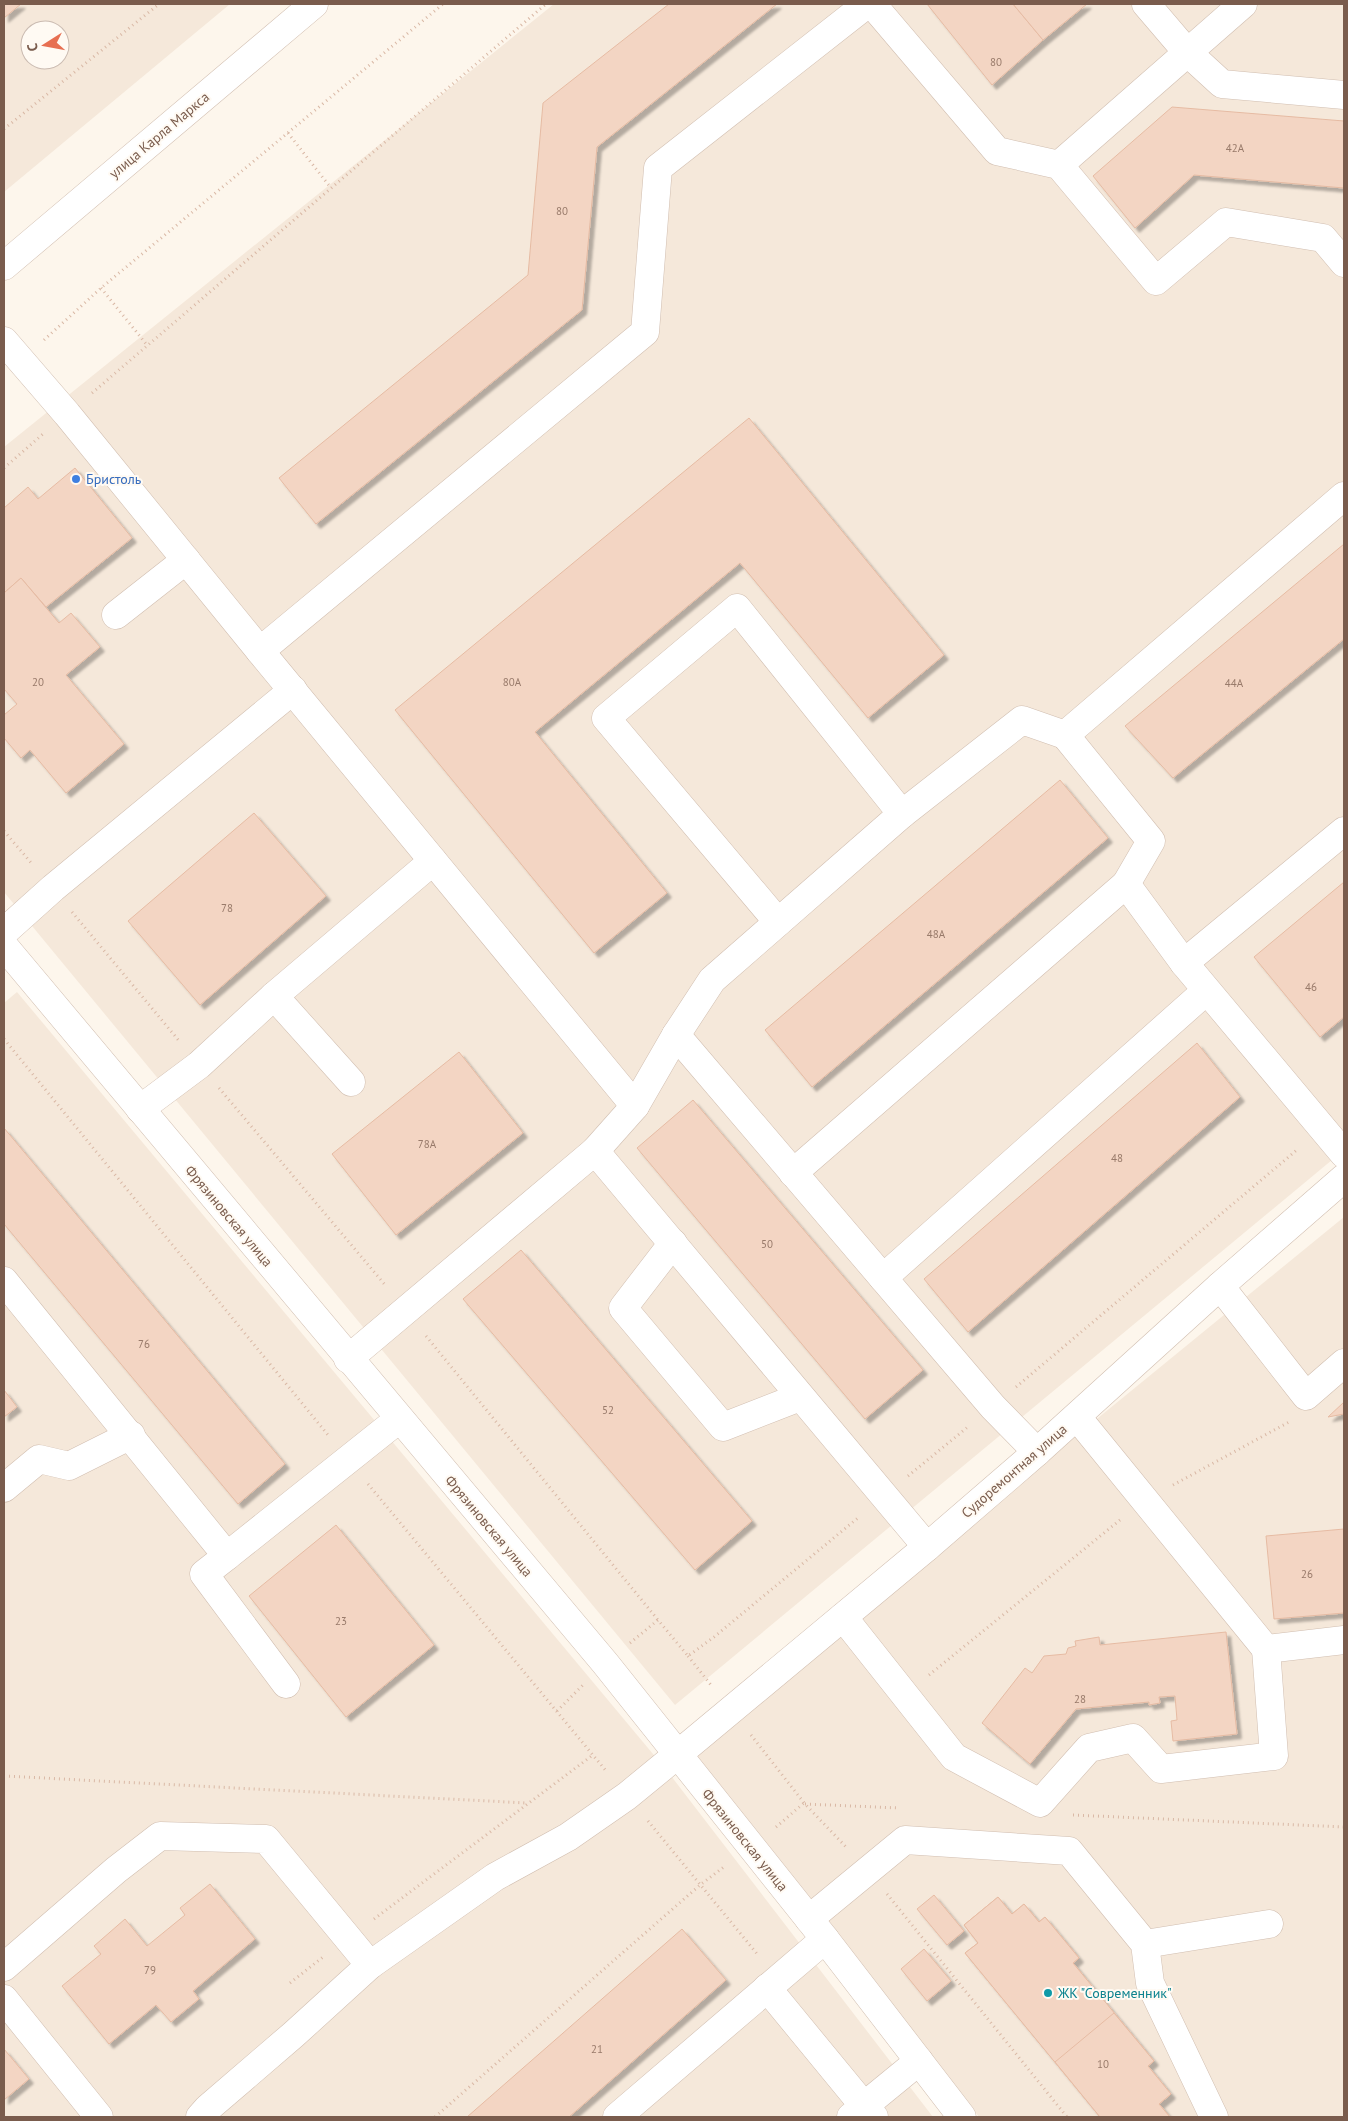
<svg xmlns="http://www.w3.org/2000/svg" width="1348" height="2121" font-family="'PT Sans',sans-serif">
<defs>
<filter id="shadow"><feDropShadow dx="4.5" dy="4.5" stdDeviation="1" flood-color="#0004"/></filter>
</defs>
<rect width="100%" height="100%" fill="#fdf6ec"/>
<!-- residential -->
<g fill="#f5e8da" fill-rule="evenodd">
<path d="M4 4H230L4 192ZM30 30H60V60H30Z"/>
<polygon points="554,4 1344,4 1344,1150 675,1705 4,892 4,447"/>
<polygon points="17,992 668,1772 933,2117 4,2117 4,1003"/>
<polygon points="1344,1217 1344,2117 979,2117 689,1752"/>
</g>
<!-- building -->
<g fill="#f3d5c3" stroke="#e6bba3" filter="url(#shadow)">
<polygon points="4,4 21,4 4,18"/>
<polygon points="669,4 777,4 597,147 582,310 316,524 279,478 528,275 543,103"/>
<polygon points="927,4 1013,4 1043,40 992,85"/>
<polygon points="1013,4 1087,4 1043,40"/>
<polygon points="1172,107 1344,121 1344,188 1194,175 1135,228 1093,176"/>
<polygon points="749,418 944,655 868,718 740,563 535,732 667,893 594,953 395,710"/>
<polygon points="75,468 132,538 46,607 21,578 4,593 4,508 28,487 38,499"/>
<polygon points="1344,544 1344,639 1173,778 1125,726"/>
<polygon points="21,578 59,623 71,613 100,647 66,675 124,744 66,793 30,750 21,758 4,738 4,715 17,704 4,689 4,593"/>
<polygon points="1060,780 1108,838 812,1087 765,1030"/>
<polygon points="254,813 326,896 200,1005 128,921"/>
<polygon points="1344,882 1344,1017 1320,1037 1254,957"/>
<polygon points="1197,1043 1240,1097 968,1332 924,1279"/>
<polygon points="459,1052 523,1133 396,1235 332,1154"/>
<polygon points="693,1100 923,1370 865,1419 637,1148"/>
<polygon points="4,1128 285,1464 238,1504 4,1224"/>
<polygon points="521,1250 752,1521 695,1570 463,1299"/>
<polygon points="4,1390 17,1407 4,1417"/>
<polygon points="1344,1402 1344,1414 1328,1417"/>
<polygon points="336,1525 434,1645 346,1717 249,1596"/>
<polygon points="1344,1529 1344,1613 1274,1619 1266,1536"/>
<polygon points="1226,1632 1237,1734 1173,1741 1171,1721 1177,1720 1175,1696 1159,1697 1160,1703 1149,1705 1149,1702 1076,1709 1030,1764 982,1723 1025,1668 1032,1673 1044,1656 1066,1654 1068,1648 1076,1646 1075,1641 1099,1637 1100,1645"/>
<polygon points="210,1884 255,1939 193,1991 199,1999 171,2022 156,2005 109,2044 62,1986 101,1954 94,1946 125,1919 147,1946 185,1915 180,1908"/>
<polygon points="934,1895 964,1931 947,1945 917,1909"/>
<polygon points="998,1897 1012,1914 1024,1904 1039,1922 1045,1917 1079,1958 1073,1963 1114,2013 1055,2062 965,1953 978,1943 964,1925"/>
<polygon points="998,1897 1012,1914 1024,1904 1039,1922 1045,1917 1079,1958 1073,1963 1154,2061 1148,2066 1171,2094 1159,2104 1170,2117 1100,2117 965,1953 978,1943 964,1925"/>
<polygon points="682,1929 726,1980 569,2117 467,2117"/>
<polygon points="924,1949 951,1981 927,2001 901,1969"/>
<polygon points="1114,2013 1154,2061 1148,2066 1171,2094 1159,2104 1170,2117 1100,2117 1055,2062"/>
<polygon points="4,2049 29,2079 4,2100"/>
</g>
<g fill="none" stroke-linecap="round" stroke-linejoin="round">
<!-- minor casing -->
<g stroke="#d1beb0" stroke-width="29">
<g id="minor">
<polyline points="872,4 997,151 1059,165 1156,281 1226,222 1323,238 1344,263"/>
<polyline points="1146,4 1187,52 1222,84 1344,95"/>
<polyline points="1059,165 1243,4"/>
<polyline points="4,266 314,4"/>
<polyline points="4,341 67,414 260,651 635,1106 676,1035 712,980 902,814 1022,720 1065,735 1344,496"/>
<polyline points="116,615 186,560"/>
<polyline points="260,651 645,332 658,168 867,4"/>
<polyline points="1065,735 1151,841 1126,884"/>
<polyline points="778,922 606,718 737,608 902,814"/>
<polyline points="4,932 53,888 293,690"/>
<polyline points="4,946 605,1663 825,1939 962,2117"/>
<polyline points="1184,963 1344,831"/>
<polyline points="274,996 351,1082"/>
<polyline points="676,1035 993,1407 1037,1452"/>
<polyline points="140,1109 199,1065 274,996 433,861"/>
<polyline points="595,1151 635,1106"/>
<polyline points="793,1173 1126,884 1184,963 1344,1154"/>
<polyline points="673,1243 623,1308 723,1427 800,1397"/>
<polyline points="883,1278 1206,991"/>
<polyline points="4,1281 227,1556 399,1419"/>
<polyline points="1220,1286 1306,1396 1344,1363"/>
<polyline points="348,1359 595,1151 927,1547"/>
<polyline points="1077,1417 1266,1649 1344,1640"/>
<polyline points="4,1488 39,1459 69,1466 131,1435"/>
<polyline points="227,1556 204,1574 286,1684"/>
<polyline points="843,1617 954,1757 1040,1803 1089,1748 1133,1738 1161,1769 1274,1756 1266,1649"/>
<polyline points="809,1919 905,1840 1069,1851 1145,1944 1150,1983 1214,2117"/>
<polyline points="1145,1944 1269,1924"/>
<polyline points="4,1967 116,1870 160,1836 266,1839 370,1965"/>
<polyline points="767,1988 864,2106 851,2117"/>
<polyline points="4,1999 99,2117"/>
<polyline points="200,2117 208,2108 293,2035 370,1965 495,1877 568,1837 627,1796 677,1755 927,1547 1037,1452 1220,1286 1344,1178"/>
<polyline points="617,2117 825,1939"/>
<polyline points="874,2117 864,2106 919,2061"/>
</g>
</g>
<!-- path -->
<g stroke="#d9b8a5" stroke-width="3" stroke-dasharray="1 4" stroke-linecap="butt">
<polyline points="4,129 159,4"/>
<polyline points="288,133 331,188"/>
<polyline points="101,288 147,345"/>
<polyline points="44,340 101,288 443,4"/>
<polyline points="92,393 546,4"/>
<polyline points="4,468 43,434"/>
<polyline points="4,831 33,865"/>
<polyline points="72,912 180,1042"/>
<polyline points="4,1039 328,1435"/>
<polyline points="219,1088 386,1286"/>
<polyline points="426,1336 658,1620"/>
<polyline points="1016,1387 1298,1149"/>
<polyline points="908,1476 969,1426"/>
<polyline points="368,1484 607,1772"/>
<polyline points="1173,1485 1289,1422"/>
<polyline points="630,1643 658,1620 688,1656 714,1637 859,1517"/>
<polyline points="688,1656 711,1685"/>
<polyline points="929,1675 1120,1520"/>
<polyline points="557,1711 583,1685"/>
<polyline points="751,1735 805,1804 847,1848"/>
<polyline points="4,1776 526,1803"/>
<polyline points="805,1804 899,1808"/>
<polyline points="1073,1815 1344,1827"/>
<polyline points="648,1821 758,1955"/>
<polyline points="776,1827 804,1803"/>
<polyline points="887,1894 1067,2117"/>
<polyline points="374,1919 593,1755"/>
<polyline points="290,1983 323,1957"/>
<polyline points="435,2117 700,1885 725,1866"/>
</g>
<!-- minor -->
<use href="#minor" stroke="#fff" stroke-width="28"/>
</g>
<!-- markers -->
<circle fill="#3f7fe0" stroke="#fffaf3" stroke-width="2" cx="76" cy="479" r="5"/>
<circle fill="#0f9aa8" stroke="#fffaf3" stroke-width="2" cx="1048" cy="1993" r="5"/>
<g text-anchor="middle" stroke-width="4" stroke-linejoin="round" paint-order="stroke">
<!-- number labels -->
<g font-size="11" fill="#987a6a">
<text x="996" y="66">80</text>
<text x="1235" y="152">42А</text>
<text x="562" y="215">80</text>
<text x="38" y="686">20</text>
<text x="512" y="686">80А</text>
<text x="1234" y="687">44А</text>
<text x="227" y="912">78</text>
<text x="936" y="938">48А</text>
<text x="1311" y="991">46</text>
<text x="427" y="1148">78А</text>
<text x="1117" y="1162">48</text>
<text x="767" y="1248">50</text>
<text x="144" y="1348">76</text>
<text x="608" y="1414">52</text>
<text x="1307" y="1578">26</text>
<text x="341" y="1625">23</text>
<text x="1080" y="1703">28</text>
<text x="150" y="1974">79</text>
<text x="597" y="2053">21</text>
<text x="1103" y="2068">10</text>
</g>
<!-- street labels -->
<g font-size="14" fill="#7a5c4d" stroke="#fffaf3">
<text transform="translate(159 135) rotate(-40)" y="5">улица Карла Маркса</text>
<text transform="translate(229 1216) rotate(50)" y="5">Фрязиновская улица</text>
<text transform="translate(1014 1471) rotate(-41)" y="5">Судоремонтная улица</text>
<text transform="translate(489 1526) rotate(50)" y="5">Фрязиновская улица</text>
<text transform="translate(745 1840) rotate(51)" y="5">Фрязиновская улица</text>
</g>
<!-- shop labels -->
<g font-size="14" fill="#366cbe" stroke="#fffaf3" text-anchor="start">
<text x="86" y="484">Бристоль</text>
</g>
<!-- culture labels -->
<g font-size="14" fill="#0d838f" stroke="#fffaf3" text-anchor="start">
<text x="1058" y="1998">ЖК "Современник"</text>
</g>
</g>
<!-- border -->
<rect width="1348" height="2121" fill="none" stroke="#7a5c4d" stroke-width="10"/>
<!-- north arrow -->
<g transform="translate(45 45) rotate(259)"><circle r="24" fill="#fffaf3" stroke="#cabbb1"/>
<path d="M0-4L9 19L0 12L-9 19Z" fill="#e76f51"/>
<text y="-8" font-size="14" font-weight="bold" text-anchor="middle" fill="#7a5c4d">С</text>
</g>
</svg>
